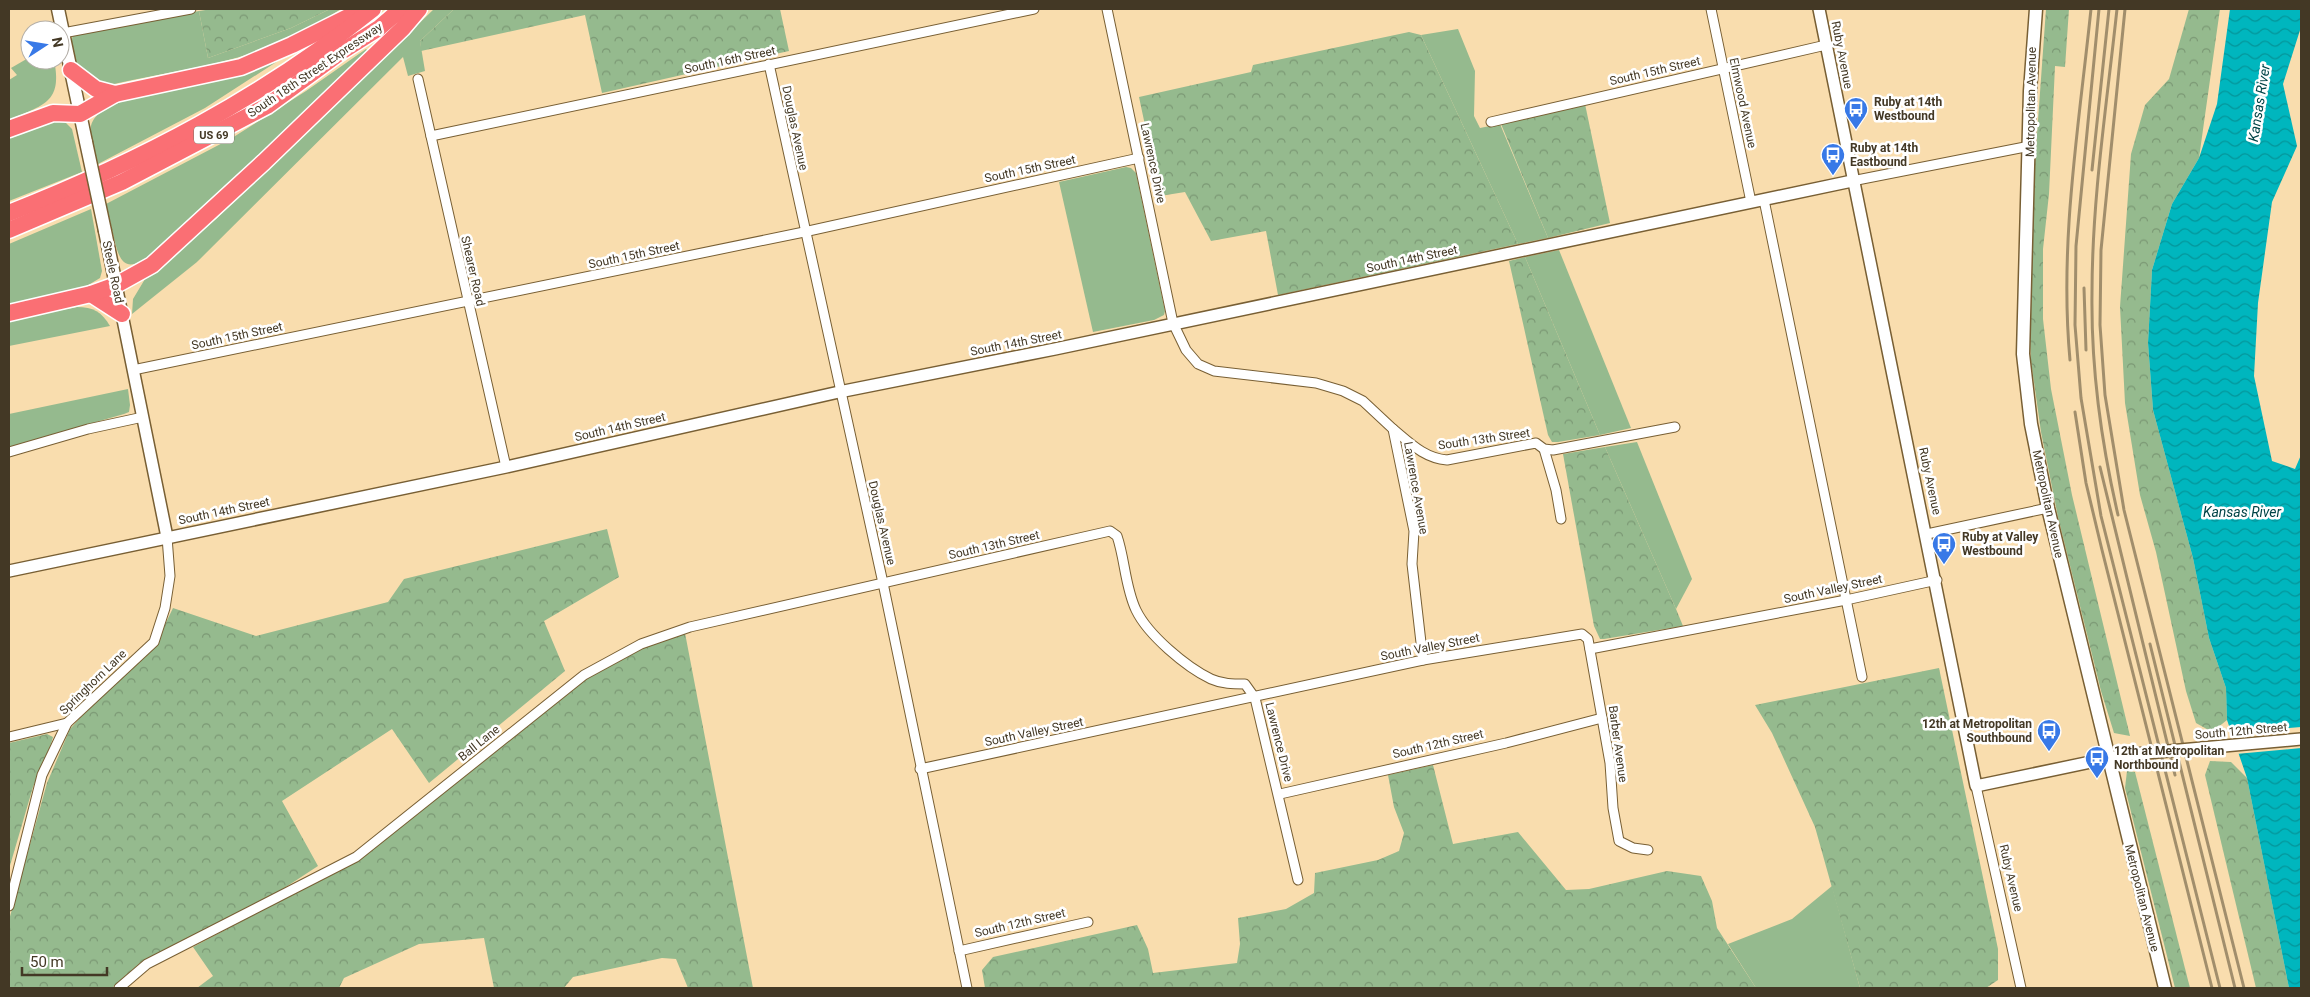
<svg xmlns="http://www.w3.org/2000/svg" width="2310" height="997" font-family="Roboto,sans-serif">
<defs>
<pattern id="forest-crowns" width="20" height="18" patternUnits="userSpaceOnUse" patternTransform="scale(1.25)"><rect width="20" height="18" fill="#95ba8e"/><path d="M2 6a3 3 0 1 1 6 0M12 15a3 3 0 1 1 6 0" fill="none" stroke="#7b9874"/></pattern>
<pattern id="water-waves" width="16" height="10" patternUnits="userSpaceOnUse" patternTransform="scale(1.25)"><rect width="16" height="10" fill="#00b6be"/><path d="M0 5q4-4 8 0t8 0" fill="none" stroke="#04959a"/></pattern>
</defs>
<rect width="100%" height="100%" fill="#f9ddae"/>
<!-- grass -->
<g fill="#95ba8e">
<path d="M330 9H341C325 19 309 30 291 38 237 64 172 71 114 84 92 84 76 73 73 51 72 45 71 41 73 35L78 34 199 11 208 58 291 28Z"/>
<polygon points="434,9 454,9 420,41 425,71 408,76 403,57 197,262 132,314 133,299 145,279 216,219"/>
<polygon points="1458,29 1475,71 1474,116 1480,128 1500,124 1548,238 1518,244 1421,35"/>
<path d="M366 49 370 53 156 253C133 267 122 273 115 242 112 229 109 217 106 204L232 138 306 91Z"/>
<path d="M30 57V60H54C63 103 43 105 9 120V80L17 75 11 68Z"/>
<path d="M279 57 281 59 205 108 98 164C90 128 81 123 116 101Z"/>
<polygon points="63,120 72,129 82,172 9,201 9,135 40,121"/>
<polygon points="1126,167 1131,168 1136,173 1165,311 1164,315 1154,320 1093,332 1059,182"/>
<polygon points="91,209 102,271 100,278 85,287 9,306 9,244"/>
<polygon points="1559,250 1631,428 1600,435 1525,257"/>
<path d="M77 307C93 307 102 312 110 326L9 346V320Z"/>
<polygon points="128,389 130,405 129,412 124,414 9,447 9,414"/>
<polygon points="1637,442 1692,579 1676,609 1605,447"/>
<polygon points="1832,886 1860,988 1756,988 1728,944 1792,919"/>
</g>
<!-- forest -->
<g fill="url(#forest-crowns)">
<polygon points="212,9 330,9 291,28 208,58 199,11"/>
<polygon points="454,9 780,9 789,51 602,93 585,15 421,51 420,41"/>
<polygon points="2046,9 2069,9 2065,67 2055,66 2049,194 2043,249 2043,319 2051,389 2072,495 2130,736 2114,733 2101,691 2058,517 2041,432 2031,361 2029,316 2032,204"/>
<polygon points="2189,9 2220,9 2199,158 2172,204 2152,270 2148,343 2153,410 2193,558 2209,638 2226,688 2227,720 2212,732 2196,723 2186,691 2156,552 2140,495 2125,403 2120,307 2131,154 2145,105 2169,79"/>
<polygon points="1409,32 1421,35 1518,244 1278,295 1266,231 1211,241 1185,192 1160,196 1139,97 1251,72 1253,65"/>
<polygon points="1585,104 1610,223 1548,238 1501,124"/>
<polygon points="1525,257 1600,435 1558,442 1552,442 1548,435 1509,261"/>
<polygon points="1605,447 1676,609 1683,626 1604,639 1600,639 1594,626 1563,454"/>
<polygon points="607,529 619,577 544,621 565,671 429,783 392,729 282,801 318,866 269,898 140,963 112,988 9,988 9,920 47,783 70,729 80,718 154,647 173,608 256,636 388,602 404,579"/>
<polygon points="685,633 753,988 688,988 676,959 662,958 573,977 564,988 494,988 484,938 419,944 344,978 339,988 197,988 213,976 193,947 362,857 583,680 647,645"/>
<polygon points="1939,668 1998,949 1998,980 1986,988 1860,988 1815,827 1772,733 1755,705"/>
<polygon points="47,734 53,737 51,744 33,787 9,869 9,743"/>
<polygon points="2210,761 2231,762 2247,778 2289,988 2256,988 2205,775"/>
<polygon points="1433,765 1453,844 1518,832 1566,890 1589,889 1667,871 1701,876 1712,901 1717,928 1756,988 985,988 982,970 993,957 1137,925 1148,949 1153,973 1237,963 1240,944 1238,918 1286,909 1314,893 1315,873 1378,860 1399,851 1404,833 1394,807 1388,775"/>
<polygon points="2127,771 2135,772 2190,988 2175,988 2125,788"/>
</g>
<!-- water -->
<polygon fill="url(#water-waves)" points="2230,9 2301,9 2301,27 2283,84 2297,146 2272,202 2258,303 2254,376 2272,461 2295,469 2301,455 2301,988 2289,988 2247,778 2227,720 2226,688 2209,638 2193,558 2153,410 2148,343 2152,270 2172,204 2199,158 2217,104"/>
<!-- pier -->
<polygon fill="#f9ddae" points="2301,727 2301,748 2236,754 2229,733"/>
<g fill="none" stroke-linecap="round" stroke-linejoin="round">
<!-- minor casing -->
<g stroke="#785f34" stroke-width="11">
<g id="minor">
<polyline points="1107,9 1173,323 1186,350 1198,364 1214,371 1316,383 1343,391 1363,401 1393,429 1414,531 1412,564 1423,660"/>
<polyline points="1711,9 1751,202"/>
<polyline points="63,33 191,9"/>
<polyline points="769,64 883,583 967,988"/>
<polyline points="418,79 506,467"/>
<polyline points="1491,122 1826,45"/>
<polyline points="431,136 1034,9"/>
<polyline points="1852,181 2030,146"/>
<polyline points="1764,200 1862,677"/>
<polyline points="133,370 804,232 1139,158"/>
<path d="M1393 429C1410 443 1424 458 1447 460L1536 443 1544 449 1553 450 1675 427"/>
<polyline points="1544,449 1556,490 1561,519"/>
<polyline points="9,452 88,429 143,417"/>
<polyline points="1927,534 2048,508"/>
<polyline points="1590,649 1846,600 1937,580"/>
<polyline points="9,737 67,723"/>
<polyline points="920,769 1423,660 1582,634 1588,639 1610,763 1613,808 1619,841 1633,848 1648,850"/>
<polyline points="1976,786 2021,988"/>
<polyline points="1280,794 1506,743 1602,718"/>
<polyline points="9,906 42,775 67,723 154,642 165,608 170,576 167,537"/>
<polyline points="959,951 1088,922"/>
<path d="M119 988 147 964 356 857 584 675 641 644 690 627 1110 531 1117 536C1125 559 1125 587 1136 610 1148 635 1186 667 1211 679 1222 684 1233 684 1245 684L1255 698 1298 880"/>
</g>
</g>
<!-- tertiary casing -->
<g stroke="#785f34" stroke-width="14">
<g id="tertiary">
<path d="M1819 9C1869 268 1926 527 1976 786L2124 755"/>
<polyline points="116,285 167,537"/>
<polyline points="9,571 506,467 839,392 1055,349 1852,181"/>
</g>
</g>
<!-- secondary casing -->
<g stroke="#785f34" stroke-width="15">
<g id="secondary">
<polyline points="58,9 86,142"/>
<polyline points="2036,9 2030,91 2023,354 2031,424 2048,508 2165,988"/>
<polyline points="105,231 116,285"/>
</g>
</g>
<!-- motorway casing -->
<g stroke="#fff" stroke-width="19">
<g id="motorway">
<polyline points="71,70 96,89 115,94"/>
<polyline points="9,129 53,113 80,114 115,94 241,67 292,45 356,13"/>
<path d="M9 213C141 161 262 98 373 9"/>
<polyline points="9,230 122,182 267,106 341,52 379,28 401,9"/>
<polyline points="91,294 122,314"/>
<polyline points="9,313 91,294 116,285 152,265 264,162 402,29 419,9"/>
</g>
</g>
<!-- minor -->
<use href="#minor" stroke="#fff" stroke-width="9"/>
<!-- tertiary -->
<use href="#tertiary" stroke="#fff" stroke-width="11"/>
<!-- secondary -->
<use href="#secondary" stroke="#fff" stroke-width="12"/>
<!-- motorway -->
<use href="#motorway" stroke="#fa6f74" stroke-width="16"/>
<!-- rail -->
<g stroke="#a18e6c" stroke-width="3">
<polyline points="2099,9 2076,246 2075,325 2081,398 2101,516 2220,988"/>
<path d="M2117 9C2107 103 2092 198 2092 293 2091 368 2101 442 2118 515"/>
<polyline points="2125,9 2101,250 2100,325 2105,395 2124,510 2244,988"/>
<polyline points="2092,170 2109,9"/>
<polyline points="2084,288 2086,350"/>
<path d="M2070 360C2059 243 2079 125 2091 9"/>
<polyline points="2075,412 2086,483 2102,550 2212,988"/>
<polyline points="2100,467 2175,775"/>
<polyline points="2150,644 2235,988"/>
</g>
<!-- tertiary-bridge casing -->
<g stroke="#785f34" stroke-width="14" stroke-linecap="butt">
<polyline id="tertiary-bridge" points="2124,755 2301,739"/>
</g>
<!-- secondary-bridge casing -->
<g stroke="#785f34" stroke-width="15" stroke-linecap="butt">
<polyline id="secondary-bridge" points="86,142 105,231"/>
</g>
<!-- tertiary-bridge -->
<use href="#tertiary-bridge" stroke="#fff" stroke-width="11"/>
<!-- secondary-bridge -->
<use href="#secondary-bridge" stroke="#fff" stroke-width="12"/>
</g>
<!-- icons -->
<defs>
<g id="bus-pin" transform="scale(1.25)"><path d="M0 17L-7.5 6A9.5 9.5 0 1 1 7.5 6Z" fill="#3879e7" stroke="#fff"/><path d="M-5-6H5V4H4V6H2V4H-2V6H-4V4H-5ZM-3.5-4V0h7V-4ZM-3.5 1.2v1.5H-2V1.2ZM2 1.2v1.5H3.5V1.2Z" fill="#fff"/></g>
</defs>
<g fill-rule="evenodd">
<use href="#bus-pin" x="1856" y="109"/>
<use href="#bus-pin" x="1833" y="155"/>
<use href="#bus-pin" x="1944" y="544"/>
<use href="#bus-pin" x="2049" y="731"/>
<use href="#bus-pin" x="2097" y="758"/>
</g>
<g text-anchor="middle" stroke-width="5" stroke-linejoin="round" paint-order="stroke">
<!-- shield labels -->
<rect fill="#fff" stroke="#7b7466" stroke-width="1" x="194" y="126.5" width="40" height="17" rx="4"/>
<g font-size="11" font-weight="bold" fill="#433825">
<text x="214" y="139">US 69</text>
</g>
<!-- street labels -->
<g font-size="12" fill="#433825" stroke="#fff">
<text transform="translate(1842 55) rotate(79)" y="4">Ruby Avenue</text>
<text transform="translate(730 60) rotate(-12)" y="4">South 16th Street</text>
<text transform="translate(315 70) rotate(-34)" y="4">South 18th Street Expressway</text>
<text transform="translate(1655 71) rotate(-13)" y="4">South 15th Street</text>
<text transform="translate(2031 102) rotate(-89)" y="4">Metropolitan Avenue</text>
<text transform="translate(1743 103) rotate(78)" y="4">Elmwood Avenue</text>
<text transform="translate(795 128) rotate(78)" y="4">Douglas Avenue</text>
<text transform="translate(1153 163) rotate(78)" y="4">Lawrence Drive</text>
<text transform="translate(1030 169) rotate(-12)" y="4">South 15th Street</text>
<text transform="translate(634 255) rotate(-12)" y="4">South 15th Street</text>
<text transform="translate(1412 259) rotate(-12)" y="4">South 14th Street</text>
<text transform="translate(473 271) rotate(77)" y="4">Shearer Road</text>
<text transform="translate(113 272) rotate(78)" y="4">Steele Road</text>
<text transform="translate(237 336) rotate(-12)" y="4">South 15th Street</text>
<text transform="translate(1016 343) rotate(-11)" y="4">South 14th Street</text>
<text transform="translate(620 427) rotate(-13)" y="4">South 14th Street</text>
<text transform="translate(1484 439) rotate(-8)" y="4">South 13th Street</text>
<text transform="translate(1930 481) rotate(78)" y="4">Ruby Avenue</text>
<text transform="translate(1416 488) rotate(80)" y="4">Lawrence Avenue</text>
<text transform="translate(2048 504) rotate(78)" y="4">Metropolitan Avenue</text>
<text transform="translate(224 511) rotate(-12)" y="4">South 14th Street</text>
<text transform="translate(882 523) rotate(77)" y="4">Douglas Avenue</text>
<text transform="translate(994 545) rotate(-13)" y="4">South 13th Street</text>
<text transform="translate(1833 589) rotate(-12)" y="4">South Valley Street</text>
<text transform="translate(1430 647) rotate(-11)" y="4">South Valley Street</text>
<text transform="translate(93 682) rotate(-44)" y="4">Springhorn Lane</text>
<text transform="translate(2241 731) rotate(-5)" y="4">South 12th Street</text>
<text transform="translate(1034 732) rotate(-12)" y="4">South Valley Street</text>
<text transform="translate(1279 742) rotate(76)" y="4">Lawrence Drive</text>
<text transform="translate(479 743) rotate(-39)" y="4">Ball Lane</text>
<text transform="translate(1438 744) rotate(-13)" y="4">South 12th Street</text>
<text transform="translate(1618 744) rotate(82)" y="4">Barber Avenue</text>
<text transform="translate(2011 878) rotate(77)" y="4">Ruby Avenue</text>
<text transform="translate(2142 898) rotate(76)" y="4">Metropolitan Avenue</text>
<text transform="translate(1020 923) rotate(-13)" y="4">South 12th Street</text>
</g>
<!-- poi labels -->
<g font-size="12" font-weight="bold" fill="#433825" stroke="#fff" text-anchor="start">
<text x="1874" y="106">Ruby at 14th<tspan x="1874" dy="14">Westbound</tspan></text>
<text x="1850" y="152">Ruby at 14th<tspan x="1850" dy="14">Eastbound</tspan></text>
<text x="1962" y="541">Ruby at Valley<tspan x="1962" dy="14">Westbound</tspan></text>
<text x="2032" y="728" text-anchor="end">12th at Metropolitan<tspan x="2032" dy="14">Southbound</tspan></text>
<text x="2114" y="755">12th at Metropolitan<tspan x="2114" dy="14">Northbound</tspan></text>
</g>
<!-- water labels -->
<g font-size="14" font-style="italic" fill="#004447" stroke="#fff">
<text transform="translate(2259 103) rotate(-81)" y="5">Kansas River</text>
<text x="2242" y="517">Kansas River</text>
</g>
</g>
<!-- border -->
<rect width="2310" height="997" fill="none" stroke="#433825" stroke-width="20"/>
<!-- north arrow -->
<g transform="translate(45 45) rotate(78)"><circle r="24" fill="#ffffff" stroke="#b4afa8"/>
<path d="M0-4L9 19L0 12L-9 19Z" fill="#3879e7"/>
<text y="-8" font-size="14" font-weight="bold" text-anchor="middle" fill="#433825">N</text>
</g>
<!-- scale -->
<path d="M22 967v8h85v-8" fill="none" stroke="#433825" stroke-width="2.5"/>
<text x="30" y="967" font-size="15" fill="#433825" stroke="#ffffff" stroke-width="4" paint-order="stroke">50 m</text>
</svg>
